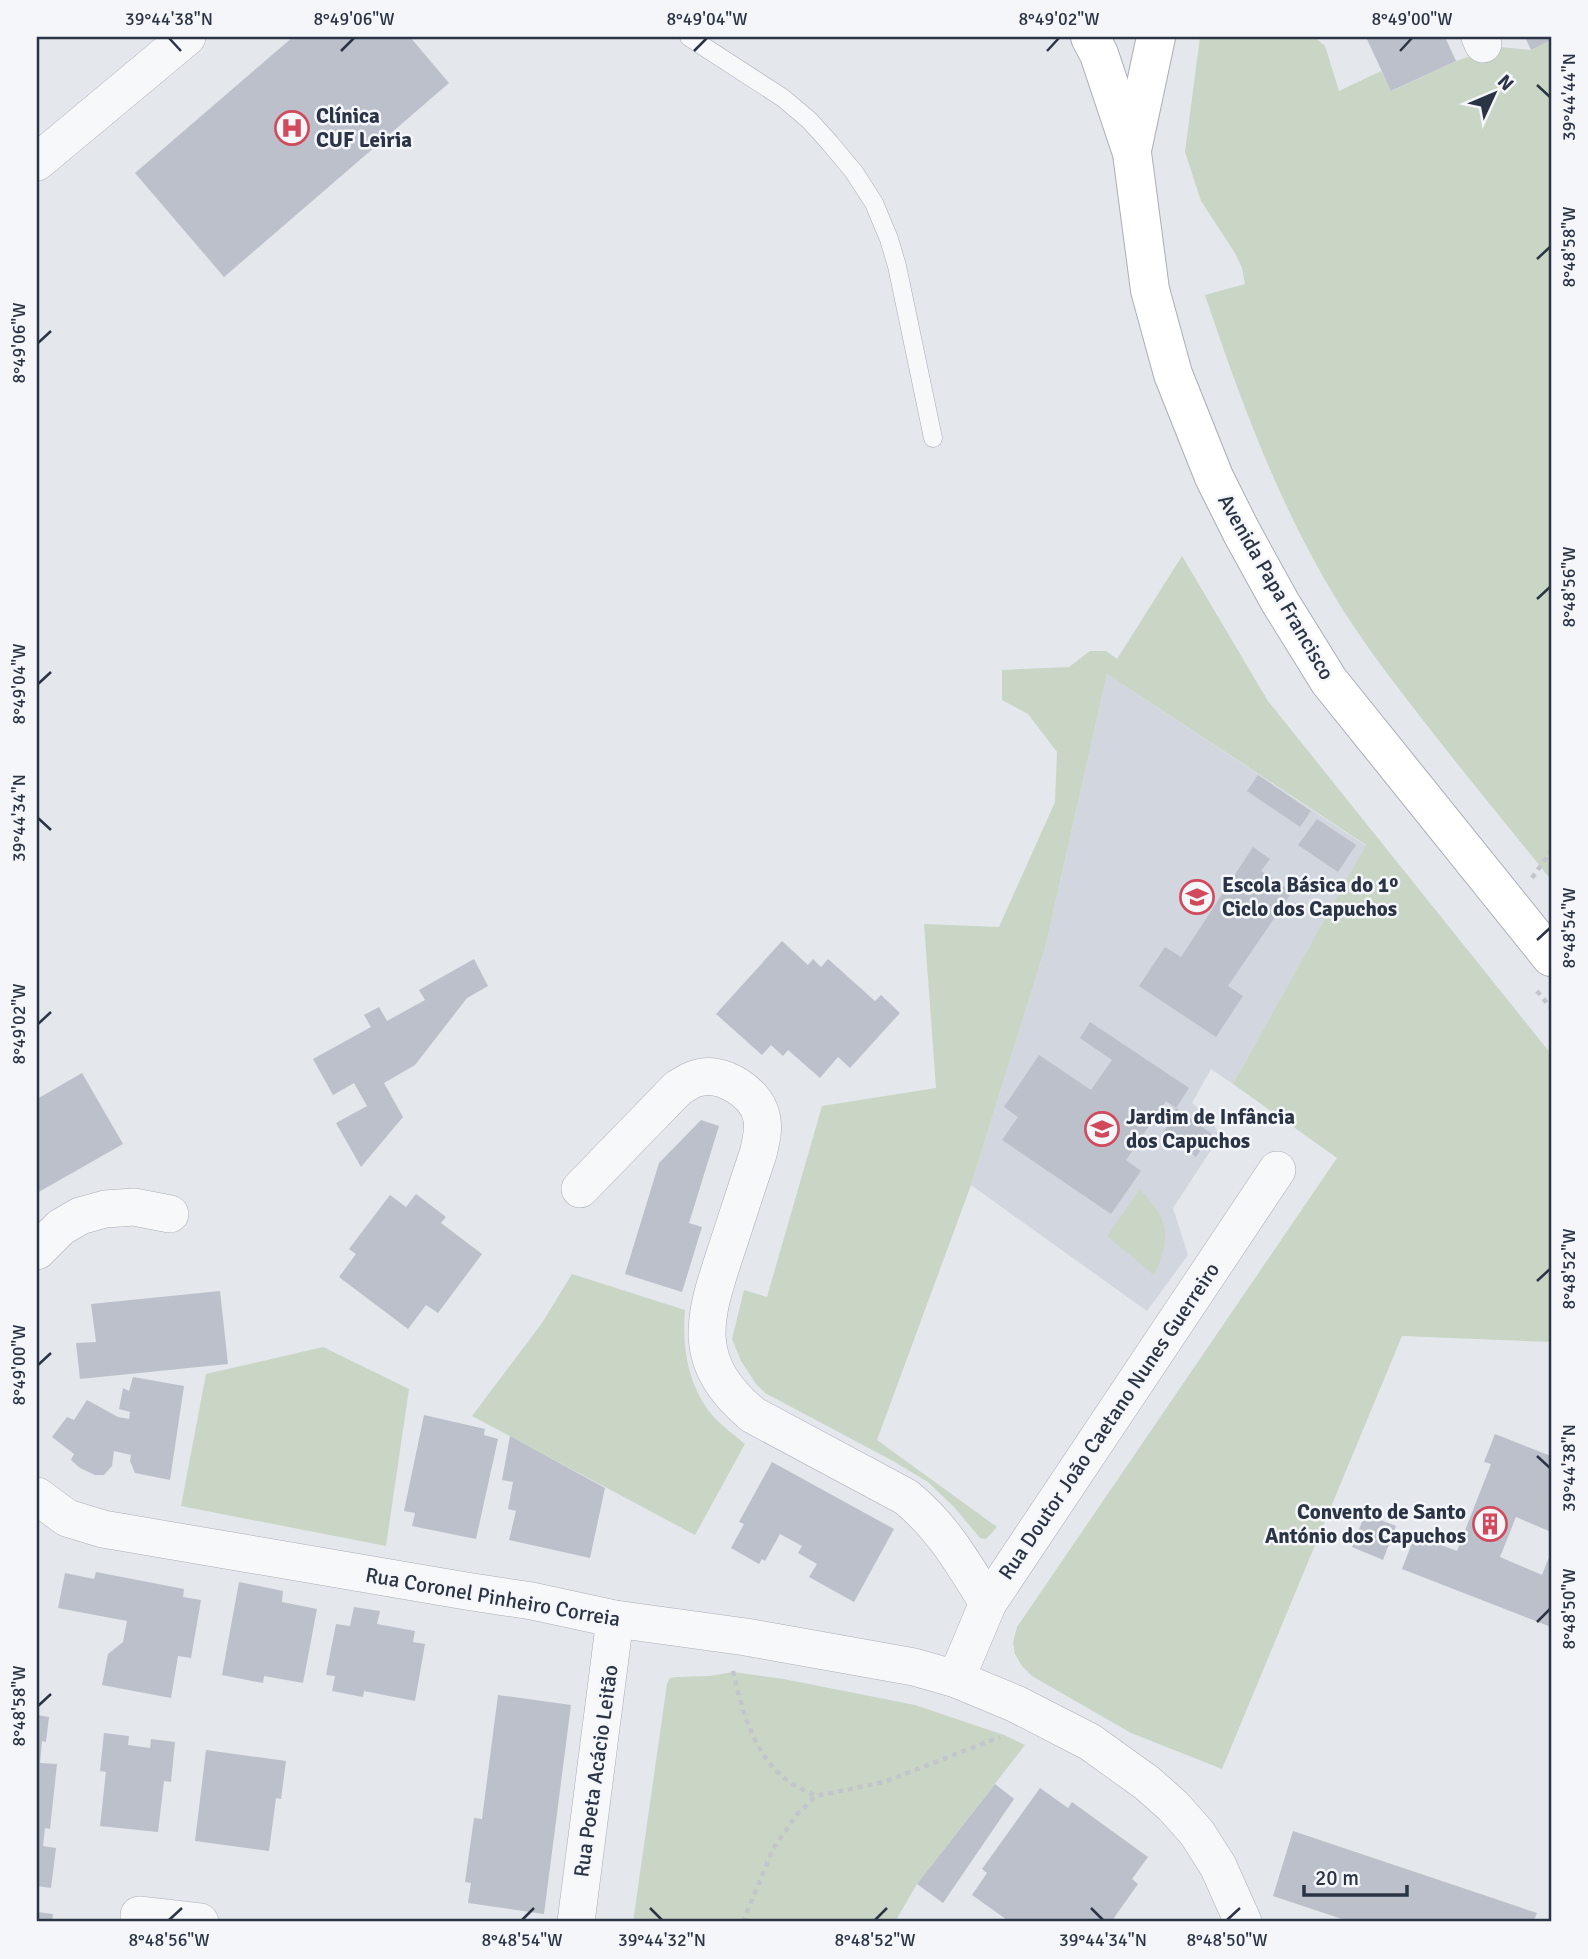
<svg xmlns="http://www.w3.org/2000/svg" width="1588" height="1959" font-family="Signika,sans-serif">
<rect width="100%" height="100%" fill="#e4e7ec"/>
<!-- built -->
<polygon fill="#d2d6de" points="1107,674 1366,846 1233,1084 1211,1069 1192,1103 1210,1117 1218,1133 1213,1147 1173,1208 1188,1255 1147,1311 971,1185 1045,948"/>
<!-- green -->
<g fill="#c9d6c5">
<path d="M1200 37H1314L1325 46 1339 91 1381 71 1392 91 1456 61 1499 47 1531 50 1551 40V880C1505 822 1457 765 1412 706 1385 671 1358 635 1335 597 1278 503 1240 399 1205 295L1245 284 1242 268 1235 253 1201 201 1185 152Z"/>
<polygon points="1182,556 1268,701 1551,1054 1551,1342 1402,1336 1222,1769 1131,1733 1032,1676 1022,1666 1015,1654 1013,1643 1017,1627 1337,1158 1233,1084 1366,845 1107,674 1045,948 971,1185 877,1440 997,1527 986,1539 980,1538 954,1507 928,1482 893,1461 765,1393 756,1384 741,1361 732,1339 744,1290 767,1297 822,1106 936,1088 924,924 999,927 1055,802 1057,752 1028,714 1002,700 1002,670 1069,667 1090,651 1106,651 1117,659"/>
<path d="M1140 1189C1169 1220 1172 1237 1154 1275L1107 1236Z"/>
<path d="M572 1274 685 1310C682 1346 687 1380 708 1410 718 1423 733 1434 745 1444L695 1535 472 1416 542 1323Z"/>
<polygon points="323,1347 409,1389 386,1546 181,1506 206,1374"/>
<polygon points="733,1672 784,1679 915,1705 1004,1735 1025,1745 917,1884 895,1922 633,1922 667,1684 670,1678 677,1677 710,1676"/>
</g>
<!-- building -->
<g fill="#bbc0ca">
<polygon points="293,37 410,37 449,83 224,277 135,173"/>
<polygon points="1366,37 1445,37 1456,61 1391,91"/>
<polygon points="1525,37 1551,37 1551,40 1531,50"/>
<polygon points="1258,775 1311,811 1300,827 1247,791"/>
<polygon points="1317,819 1356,845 1338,872 1298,845"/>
<polygon points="1253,847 1270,859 1261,871 1292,892 1228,986 1243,996 1216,1037 1139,986 1165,947 1181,957"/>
<polygon points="782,941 808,965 813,959 821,967 828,959 875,1001 881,995 900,1013 850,1068 838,1057 820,1078 788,1050 783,1056 771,1045 762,1055 716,1014"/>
<polygon points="474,959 488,986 467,998 415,1065 384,1083 403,1117 361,1167 336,1123 367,1106 354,1083 333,1095 313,1059 371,1027 364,1015 379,1007 387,1021 425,1000 419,990"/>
<polygon points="1090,1022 1189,1088 1176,1108 1166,1101 1126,1160 1141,1171 1111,1214 1002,1140 1018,1117 1004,1107 1039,1055 1091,1090 1112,1060 1080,1038"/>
<polygon points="82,1073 123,1144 37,1193 37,1099"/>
<polygon points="1176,1108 1212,1134 1196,1157 1162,1134 1171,1121 1168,1120"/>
<polygon points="701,1120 719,1126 689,1223 702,1227 682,1292 625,1274 659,1163"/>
<polygon points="416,1194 446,1217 441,1223 482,1254 438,1313 426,1305 408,1329 339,1277 356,1254 349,1249 390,1195 406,1207"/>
<polygon points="220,1291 228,1364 80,1379 76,1343 96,1342 91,1304"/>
<polygon points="133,1377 184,1386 170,1480 135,1473 130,1461 131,1455 114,1451 112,1466 104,1475 95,1475 80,1468 71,1460 74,1454 52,1437 67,1417 74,1420 87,1400 118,1417 129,1419 130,1412 119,1409 123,1388 129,1391"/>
<polygon points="424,1415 485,1429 484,1435 498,1439 476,1539 412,1526 415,1513 404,1511"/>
<polygon points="1495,1434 1551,1456 1551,1532 1516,1517 1500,1557 1542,1575 1551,1552 1551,1627 1402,1569 1415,1535 1457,1551 1491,1464 1484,1462"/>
<polygon points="510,1436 605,1488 590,1558 509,1540 516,1511 508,1509 513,1482 502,1480"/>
<polygon points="772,1462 894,1529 854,1602 809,1577 817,1564 798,1553 802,1546 780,1534 765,1561 762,1559 759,1564 731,1548 744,1524 739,1522"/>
<polygon points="1365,1514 1396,1526 1383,1560 1352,1547"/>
<polygon points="96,1572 184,1589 183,1597 201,1600 191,1658 178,1656 171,1698 102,1685 108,1654 123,1642 127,1621 58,1608 65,1573 94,1579"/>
<polygon points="239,1582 283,1591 282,1602 317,1609 303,1683 264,1676 263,1683 222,1675"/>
<polygon points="354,1607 380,1611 377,1624 415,1631 413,1642 425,1644 415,1701 364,1691 363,1697 332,1691 335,1676 326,1675 336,1624 350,1626"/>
<polygon points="498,1695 571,1705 544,1914 468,1903 471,1883 465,1882 474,1818 482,1819"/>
<polygon points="37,1715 49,1717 46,1742 42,1741 40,1763 57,1764 50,1829 45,1828 43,1846 56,1848 51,1888 37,1886"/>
<polygon points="104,1733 129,1736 128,1745 150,1748 151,1739 175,1742 171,1782 164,1781 158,1832 100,1826 106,1772 100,1771"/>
<polygon points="206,1750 286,1761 281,1799 276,1798 269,1851 195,1841"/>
<polygon points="995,1784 1014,1799 943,1903 917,1884"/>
<polygon points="1040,1788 1068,1808 1072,1802 1148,1857 1132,1879 1138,1884 1111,1922 1010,1922 972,1895 987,1873 982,1869"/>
<polygon points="1293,1831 1537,1913 1533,1922 1351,1922 1273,1896"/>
<polygon points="37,1912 53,1914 52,1922 37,1922"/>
</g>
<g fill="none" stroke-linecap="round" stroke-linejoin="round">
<!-- lane casing -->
<g stroke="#a9aeb7" stroke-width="19">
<polyline id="lane" points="689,37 783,98 809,120 829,142 854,172 874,203 889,239 897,266 933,438"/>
</g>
<!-- street casing -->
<g stroke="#a9aeb7" stroke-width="38">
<g id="street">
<polyline points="1480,37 1483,44"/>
<polyline points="37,162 187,37"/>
<path d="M580 1189 678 1088C684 1085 691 1079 698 1078 722 1071 755 1092 761 1115 765 1127 761 1141 758 1154 747 1186 737 1218 726 1251 703 1320 690 1362 753 1415L906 1497C944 1528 962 1562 988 1603"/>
<polyline points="37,1251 61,1227 80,1216 105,1209 134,1207 170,1214"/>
<polyline points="37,1496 67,1518 103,1529 466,1591 532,1601 615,1619 746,1637 914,1667 956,1679 1016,1704 1090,1742 1147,1783 1173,1806 1197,1833 1218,1866 1243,1922"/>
<polyline points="956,1679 988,1603 1277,1170"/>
<polyline points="139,1915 200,1922"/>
<polyline points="576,1922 615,1619"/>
</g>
</g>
<!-- secondary casing -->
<g stroke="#a9aeb7" stroke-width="40">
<g id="secondary">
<polyline points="1090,37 1099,54 1132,153 1150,290 1173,374 1214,477 1242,533 1280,602 1329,681 1551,957"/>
<polyline points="1132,150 1156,37"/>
</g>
</g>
<!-- path -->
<g stroke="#c2c5cb" stroke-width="4.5" stroke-dasharray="5 5" stroke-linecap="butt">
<polyline points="1532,878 1551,851"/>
<polyline points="1537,991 1551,1008"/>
<path d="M733 1671C742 1711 755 1759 791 1783 799 1788 808 1792 816 1796"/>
<polyline points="743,1922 773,1849 798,1813 816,1796 884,1782 1000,1737"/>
</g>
<!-- lane -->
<use href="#lane" stroke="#f7f8fa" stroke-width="18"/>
<!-- street -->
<use href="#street" stroke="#f7f8fa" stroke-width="37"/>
<!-- secondary -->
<use href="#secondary" stroke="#fff" stroke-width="38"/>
</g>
<!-- ticks -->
<path fill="none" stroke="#2b3445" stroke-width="2.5" d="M169 38 181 51M341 51 354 38M694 51 707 38M1047 51 1059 38M1400 51 1412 38M1537 85 1550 97M1537 259 1550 247M38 343 51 331M1537 599 1550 587M38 684 51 672M38 818 51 830M1537 940 1550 928M38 1024 51 1012M1537 1281 1550 1269M38 1365 51 1353M1537 1456 1550 1468M1537 1622 1550 1609M38 1706 51 1694M650 1908 662 1920M1091 1908 1103 1920M169 1920 182 1908M522 1920 534 1908M875 1920 887 1908M1227 1920 1240 1908"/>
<!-- icons -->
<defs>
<g id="hospital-ring" transform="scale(1.75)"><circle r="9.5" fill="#f4f6f9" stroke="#d1495b" stroke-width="1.5"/><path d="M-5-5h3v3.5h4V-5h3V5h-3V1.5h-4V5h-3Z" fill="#d1495b"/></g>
<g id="school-ring" transform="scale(1.75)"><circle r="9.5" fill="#f4f6f9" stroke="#d1495b" stroke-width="1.5"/><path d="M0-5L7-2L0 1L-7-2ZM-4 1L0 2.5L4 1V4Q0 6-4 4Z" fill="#d1495b"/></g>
<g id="building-ring" transform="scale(1.75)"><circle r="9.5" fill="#f4f6f9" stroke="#d1495b" stroke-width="1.5"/><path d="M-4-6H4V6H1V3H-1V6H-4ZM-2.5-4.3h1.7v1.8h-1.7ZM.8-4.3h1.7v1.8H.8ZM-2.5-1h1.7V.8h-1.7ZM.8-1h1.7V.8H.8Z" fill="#d1495b"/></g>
</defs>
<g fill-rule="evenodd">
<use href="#hospital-ring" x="292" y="128"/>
<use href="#school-ring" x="1197" y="897"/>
<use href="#school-ring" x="1102" y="1129"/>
<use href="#building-ring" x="1490" y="1524"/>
</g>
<g text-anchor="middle" stroke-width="5" stroke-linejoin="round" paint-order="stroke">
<!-- poi labels -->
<g font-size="21" font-weight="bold" fill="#2b3445" stroke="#f4f6f9" text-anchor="start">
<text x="316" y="123">Clínica<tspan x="316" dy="24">CUF Leiria</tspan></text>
<text x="1222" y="892">Escola Básica do 1º<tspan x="1222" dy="24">Ciclo dos Capuchos</tspan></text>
<text x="1126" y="1124">Jardim de Infância<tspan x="1126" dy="24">dos Capuchos</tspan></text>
<text x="1466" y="1519" text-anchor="end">Convento de Santo<tspan x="1466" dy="24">António dos Capuchos</tspan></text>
</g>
<!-- street labels -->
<g font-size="21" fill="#2b3445" stroke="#f4f6f9">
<text transform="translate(1276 587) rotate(60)" y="7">Avenida Papa Francisco</text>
<text transform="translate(1109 1421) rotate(-56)" y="7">Rua Doutor João Caetano Nunes Guerreiro</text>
<text transform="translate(493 1597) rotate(10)" y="7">Rua Coronel Pinheiro Correia</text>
<text transform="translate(596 1771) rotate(-82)" y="7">Rua Poeta Acácio Leitão</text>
</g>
</g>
<!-- border -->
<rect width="1588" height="1959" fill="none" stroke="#f4f6f9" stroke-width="77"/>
<!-- north arrow -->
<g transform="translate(1494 94) rotate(46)" stroke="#f4f6f9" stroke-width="5" paint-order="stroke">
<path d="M0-5L12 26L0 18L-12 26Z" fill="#2b3445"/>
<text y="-10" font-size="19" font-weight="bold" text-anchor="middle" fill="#2b3445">N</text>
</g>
<!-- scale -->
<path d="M1304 1885v10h103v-10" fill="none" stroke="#2b3445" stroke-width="3.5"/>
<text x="1315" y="1885" font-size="21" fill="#2b3445" stroke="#f4f6f9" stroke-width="5" paint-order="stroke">20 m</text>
<rect x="38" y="38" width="1512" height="1882" fill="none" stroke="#2b3445" stroke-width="2.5"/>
<g font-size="18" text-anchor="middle" fill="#2b3445">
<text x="169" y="25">39°44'38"N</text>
<text x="354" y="25">8°49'06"W</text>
<text x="707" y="25">8°49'04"W</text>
<text x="1059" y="25">8°49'02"W</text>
<text x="1412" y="25">8°49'00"W</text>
<text transform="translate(1569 97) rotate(-90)" y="6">39°44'44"N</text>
<text transform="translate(1569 247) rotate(-90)" y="6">8°48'58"W</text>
<text transform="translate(19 343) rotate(-90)" y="6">8°49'06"W</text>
<text transform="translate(1569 587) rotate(-90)" y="6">8°48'56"W</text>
<text transform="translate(19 684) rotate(-90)" y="6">8°49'04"W</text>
<text transform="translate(19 818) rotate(-90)" y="6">39°44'34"N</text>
<text transform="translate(1569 928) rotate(-90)" y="6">8°48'54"W</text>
<text transform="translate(19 1024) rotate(-90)" y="6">8°49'02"W</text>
<text transform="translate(1569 1269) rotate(-90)" y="6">8°48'52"W</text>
<text transform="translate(19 1365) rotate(-90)" y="6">8°49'00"W</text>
<text transform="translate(1569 1468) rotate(-90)" y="6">39°44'38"N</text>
<text transform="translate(1569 1609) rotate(-90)" y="6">8°48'50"W</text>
<text transform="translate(19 1706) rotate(-90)" y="6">8°48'58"W</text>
<text x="169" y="1946">8°48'56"W</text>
<text x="522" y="1946">8°48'54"W</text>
<text x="662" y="1946">39°44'32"N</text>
<text x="875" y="1946">8°48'52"W</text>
<text x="1103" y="1946">39°44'34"N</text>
<text x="1227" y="1946">8°48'50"W</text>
</g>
</svg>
